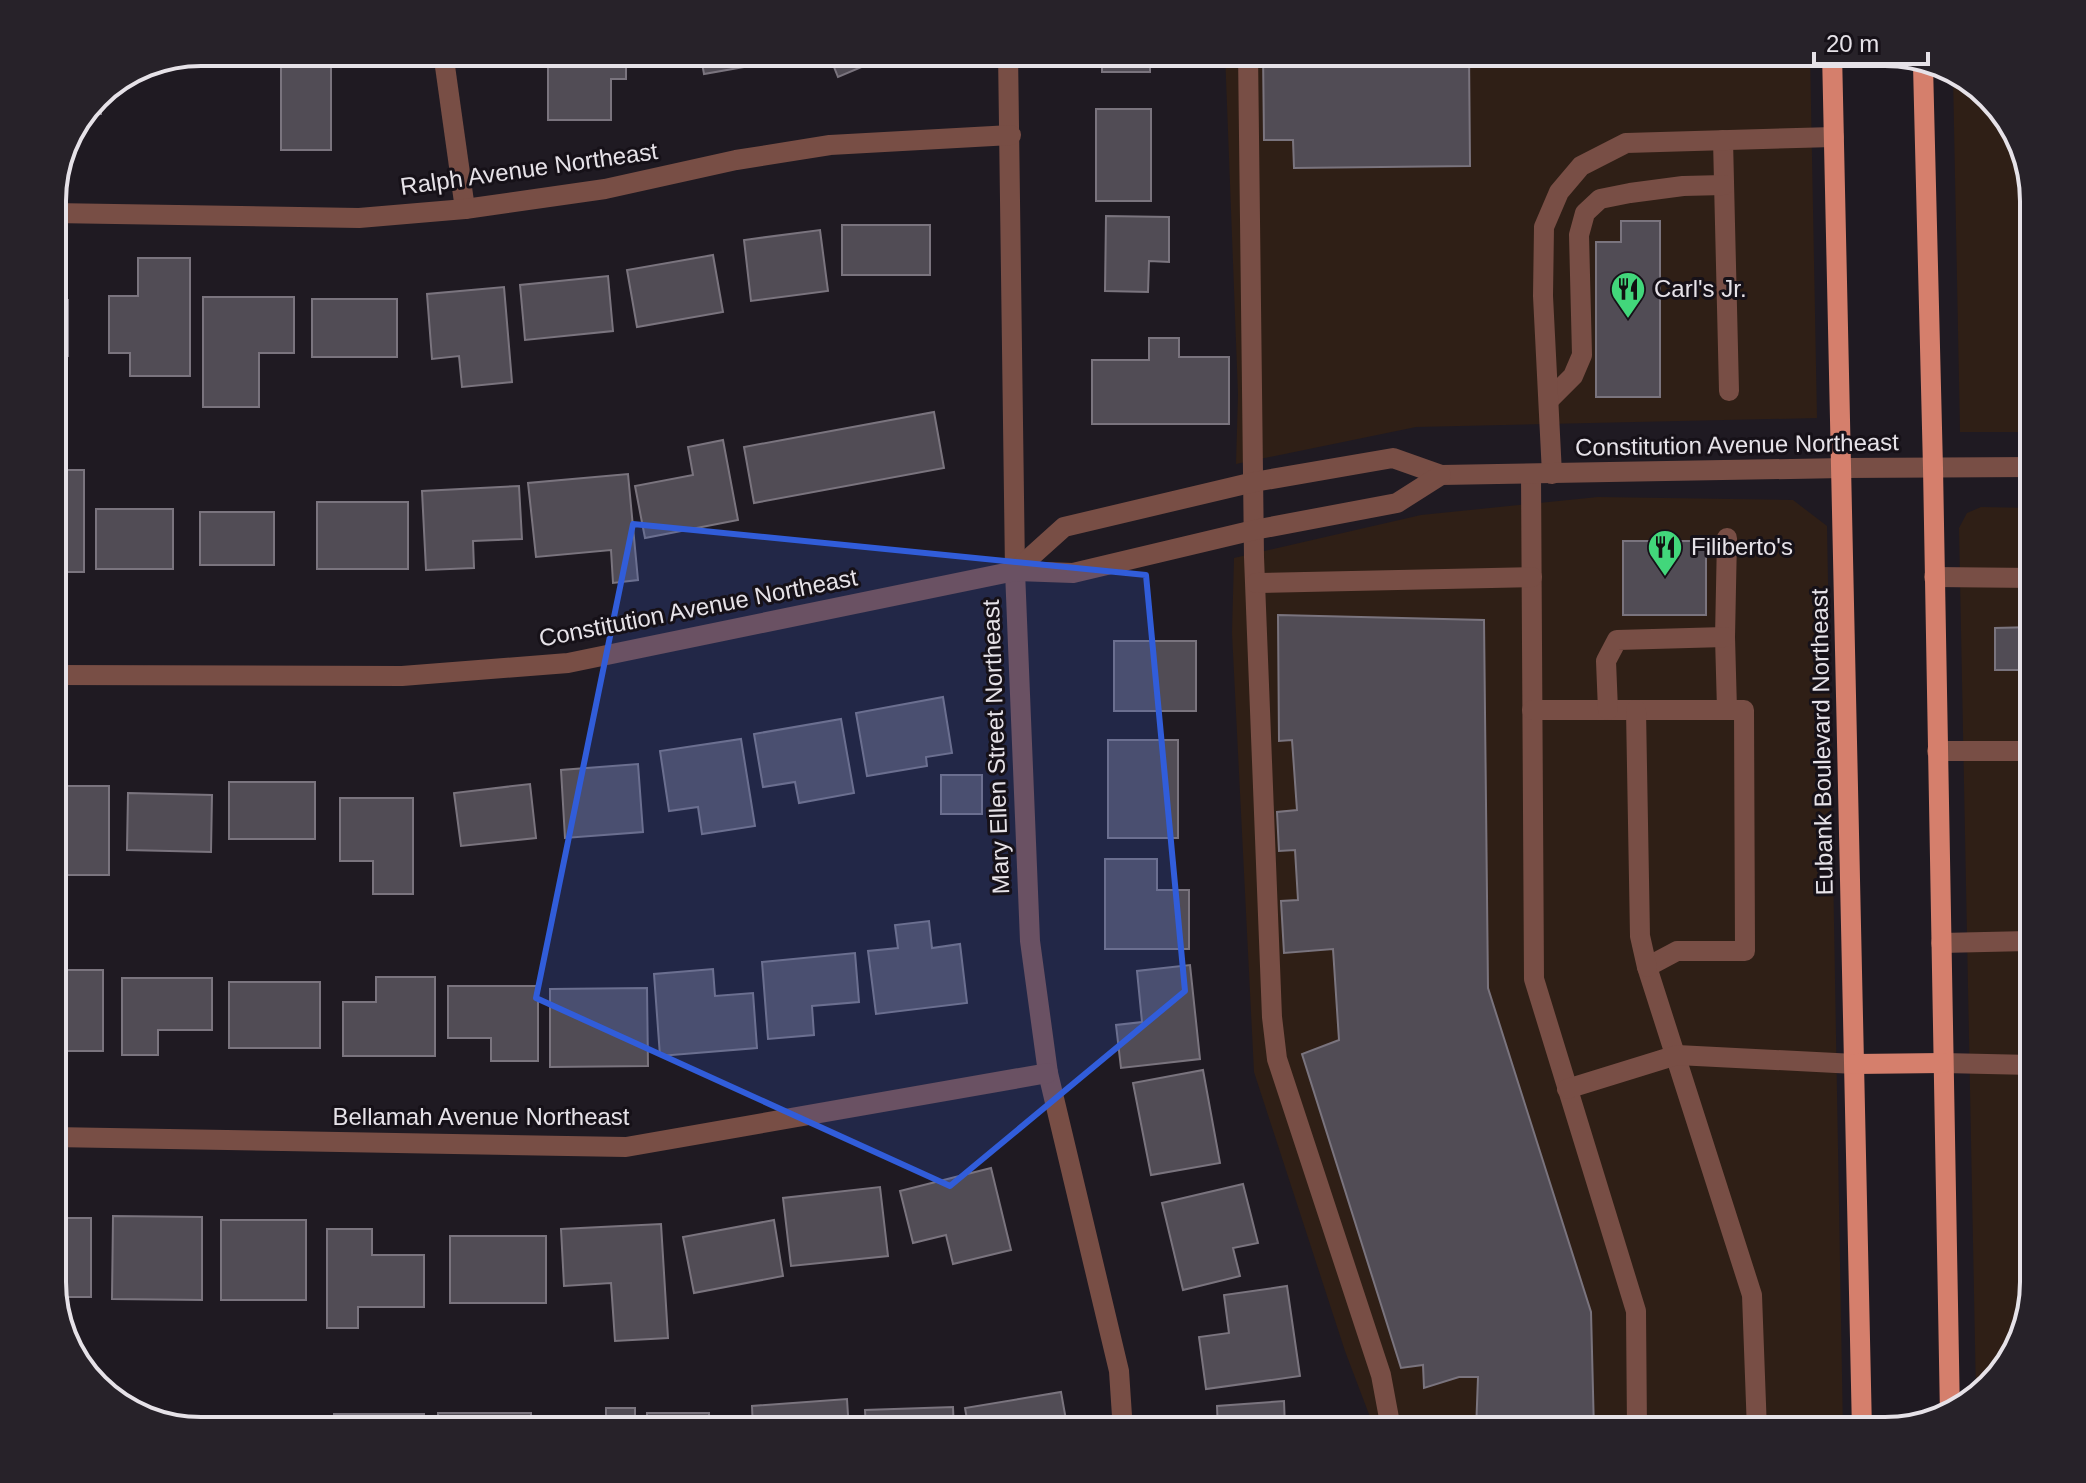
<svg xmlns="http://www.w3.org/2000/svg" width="2086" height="1483" font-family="Helvetica,sans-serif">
<rect width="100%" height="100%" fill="#1f1a22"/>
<!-- commercial -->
<g fill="#2f1f16">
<polygon points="1225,52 1810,52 1817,418 1416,427 1236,464 1238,394"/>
<polygon points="1953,75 1975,83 2018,135 2034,201 2034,432 1960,432"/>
<polygon points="1598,497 1793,500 1827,526 1843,1431 1369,1431 1370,1417 1345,1351 1254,1072 1232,633 1234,558 1421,515"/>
<polygon points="1981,507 2034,508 2034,1282 2003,1372 1976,1395 1959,528 1967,513"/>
</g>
<!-- building -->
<g fill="#514c55" stroke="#7a747e" stroke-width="2">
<polygon points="548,52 626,52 626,79 611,79 611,120 548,120"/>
<polygon points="700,52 783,52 784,60 704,74"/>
<polygon points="828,52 897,52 838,77"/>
<rect x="1102" y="52" width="48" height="20"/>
<polygon points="1263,52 1469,52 1470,166 1294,168 1293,140 1264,140"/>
<rect x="281" y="58" width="50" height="92"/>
<polygon points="101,92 101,114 84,114"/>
<rect x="1096" y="109" width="55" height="92"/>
<polygon points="77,123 77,145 65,145 68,135"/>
<polygon points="1106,216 1169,217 1169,262 1149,261 1148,292 1105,291"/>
<polygon points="1621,221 1660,221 1660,397 1596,397 1596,242 1621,242"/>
<rect x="842" y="225" width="88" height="50"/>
<polygon points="820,230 828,291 751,301 744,240"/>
<polygon points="713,255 723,312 637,327 627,270"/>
<polygon points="138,258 190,258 190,376 130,376 130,353 109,353 109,296 138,296"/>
<polygon points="608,276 613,331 525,340 520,285"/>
<polygon points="504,287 512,382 462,387 459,356 432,359 427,294"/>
<polygon points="203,297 294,297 294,353 259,353 259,407 203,407"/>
<rect x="312" y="299" width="85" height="58"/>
<rect x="52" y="300" width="16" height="56"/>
<polygon points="1149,338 1179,338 1179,357 1229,357 1229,424 1092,424 1092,360 1149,360"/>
<polygon points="934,412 944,468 754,503 744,447"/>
<polygon points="723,440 738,520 645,538 635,486 693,475 688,447"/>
<rect x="52" y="470" width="32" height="102"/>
<polygon points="628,474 638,580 613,583 611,550 536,557 528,483"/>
<polygon points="519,486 522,539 473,541 474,568 426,570 422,491"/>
<rect x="317" y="502" width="91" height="67"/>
<rect x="96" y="509" width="77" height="60"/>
<rect x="200" y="512" width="74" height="53"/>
<rect x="1623" y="541" width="83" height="74"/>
<polygon points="1278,615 1484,620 1488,988 1591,1312 1594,1431 1476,1431 1478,1377 1459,1377 1424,1388 1423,1365 1401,1368 1302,1054 1339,1040 1333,949 1284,953 1281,901 1298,900 1295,850 1279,851 1277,812 1297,810 1292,740 1279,741"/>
<polygon points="2034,627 2034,670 1995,670 1995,628"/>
<rect x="1114" y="641" width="82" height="70"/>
<polygon points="943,697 952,753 926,757 927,766 867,776 856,713"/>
<polygon points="841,719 854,793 799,803 795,782 763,787 754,734"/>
<polygon points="741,739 755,826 702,834 698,807 669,811 660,751"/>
<rect x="1108" y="740" width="70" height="98"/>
<polygon points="638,764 643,832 565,838 561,770"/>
<rect x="941" y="775" width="41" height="39"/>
<rect x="229" y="782" width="86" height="57"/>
<polygon points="530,784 536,838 461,846 454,793"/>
<rect x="52" y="786" width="57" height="89"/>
<polygon points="128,793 212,795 211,852 127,850"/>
<polygon points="340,798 413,798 413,894 373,894 373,861 340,861"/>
<polygon points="1105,859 1157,859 1157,890 1189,890 1189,949 1105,949"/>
<polygon points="929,921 932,948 960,944 967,1003 876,1014 868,951 898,948 895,925"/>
<polygon points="855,953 859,1002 812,1006 814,1035 768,1039 762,962"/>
<polygon points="1190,965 1200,1059 1121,1068 1116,1025 1142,1022 1137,971"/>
<polygon points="713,969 715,996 753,993 757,1048 660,1056 654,974"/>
<rect x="52" y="970" width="51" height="81"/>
<polygon points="376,977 435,977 435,1056 343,1056 343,1002 376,1002"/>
<polygon points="122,978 212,978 212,1030 158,1030 158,1055 122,1055"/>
<rect x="229" y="982" width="91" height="66"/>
<polygon points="448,986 538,986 538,1061 491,1061 491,1038 448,1038"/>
<polygon points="647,988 648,1066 550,1067 550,989"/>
<polygon points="1203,1070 1220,1163 1151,1175 1133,1083"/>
<polygon points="991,1168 1011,1250 953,1264 946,1235 913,1243 900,1191"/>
<polygon points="1243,1184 1258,1243 1233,1248 1240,1276 1183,1290 1162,1203"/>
<polygon points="880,1187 888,1256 791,1266 783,1198"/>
<polygon points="113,1216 202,1217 202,1300 112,1299"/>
<polygon points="52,1218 91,1218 91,1297 54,1297 52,1291"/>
<rect x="221" y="1220" width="85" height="80"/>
<polygon points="774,1220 783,1276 694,1293 683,1237"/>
<polygon points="661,1224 668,1338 615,1341 611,1283 564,1286 561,1229"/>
<polygon points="327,1229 372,1229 372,1255 424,1255 424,1307 358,1307 358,1328 327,1328"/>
<rect x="450" y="1236" width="96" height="67"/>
<polygon points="1287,1286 1300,1376 1206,1389 1199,1337 1229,1333 1224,1295"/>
<polygon points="1061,1392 1068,1431 969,1431 965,1408"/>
<polygon points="847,1399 849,1431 753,1431 752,1406"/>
<polygon points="1284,1401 1285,1427 1310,1425 1310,1431 1218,1431 1217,1406"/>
<polygon points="953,1407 954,1431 866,1431 865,1410"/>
<polygon points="606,1408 635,1408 635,1431 542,1431 542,1429 606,1429"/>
<rect x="438" y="1413" width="93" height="18"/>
<rect x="647" y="1413" width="62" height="18"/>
<rect x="334" y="1414" width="90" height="17"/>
<polygon points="156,1416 207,1416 207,1431 201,1431"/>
<rect x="229" y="1416" width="93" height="15"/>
</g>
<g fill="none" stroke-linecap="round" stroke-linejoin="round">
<!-- minor -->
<g stroke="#784e45" stroke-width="20">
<polyline points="443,52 465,209"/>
<polyline points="1008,52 1015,571 1030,941 1048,1073 1119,1371 1123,1431"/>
<polyline points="1248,52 1254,557 1272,1017 1277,1059 1381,1375 1389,1418 1389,1431"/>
<polyline points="1723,140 1729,391"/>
<polyline points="52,213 359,218 465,209 605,189 736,160 830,145 1011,135"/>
<polyline points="1549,400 1573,376 1582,355 1579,235 1585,213 1600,199 1630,193 1683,186 1724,185"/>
<polyline points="1531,474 1534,979 1636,1311 1637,1431"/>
<polyline points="1552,474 1543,296 1544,227 1559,192 1581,166 1626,143 1834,137"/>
<polyline points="1727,538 1725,637 1727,710"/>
<polyline points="1015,571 1064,527 1254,482 1393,458 1441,475 1843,468 2034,467"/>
<polyline points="1934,577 2034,578"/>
<polyline points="1256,583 1532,577"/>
<polyline points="52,675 402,676 568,663 1015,571 1073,573 1254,530 1397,503 1441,475"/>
<polyline points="1532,710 1744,710 1745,951 1677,951 1647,967 1752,1295 1757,1431"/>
<polyline points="1608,710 1606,661 1617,640 1725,637"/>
<polyline points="1636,710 1640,936 1647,967"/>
<polyline points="1937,751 2034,751"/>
<polyline points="1941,943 2029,941"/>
<polyline points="2030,981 2034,981"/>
<polyline points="1943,1063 2032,1065"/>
<polyline points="1567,1089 1677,1055 1855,1064"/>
<polyline points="52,1137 626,1147 1048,1073"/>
</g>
<!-- major -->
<g stroke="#d57f6c" stroke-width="20">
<polyline points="1832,52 1862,1431"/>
<polyline points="1923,65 1933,468 1950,1416"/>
<polyline points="1855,1064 1943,1063"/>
</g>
</g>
<!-- marked area -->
<path fill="#315dda" fill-opacity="0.2" stroke="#315dda" stroke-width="6" stroke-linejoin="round" d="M633 524 1146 575 1185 991 950 1186 536 998Z"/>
<!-- icons -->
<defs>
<g id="restaurant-pin" transform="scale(1.8)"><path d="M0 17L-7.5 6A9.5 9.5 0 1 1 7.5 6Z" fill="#42d77b" stroke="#161118"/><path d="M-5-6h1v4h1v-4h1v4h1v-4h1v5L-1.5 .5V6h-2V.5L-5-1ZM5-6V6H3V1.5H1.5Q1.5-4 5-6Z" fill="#111"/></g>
</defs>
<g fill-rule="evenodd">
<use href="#restaurant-pin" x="1628" y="289"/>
<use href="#restaurant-pin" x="1665" y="547"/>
</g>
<g text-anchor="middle" stroke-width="6" stroke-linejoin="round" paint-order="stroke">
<!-- street labels -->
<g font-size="24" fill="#e6e2e8" stroke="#161118">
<text transform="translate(529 169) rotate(-8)" y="8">Ralph Avenue Northeast</text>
<text transform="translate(1737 445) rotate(-1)" y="8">Constitution Avenue Northeast</text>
<text transform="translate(698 608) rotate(-11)" y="8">Constitution Avenue Northeast</text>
<text transform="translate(1822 742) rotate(-91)" y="8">Eubank Boulevard Northeast</text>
<text transform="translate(996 747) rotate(-92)" y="8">Mary Ellen Street Northeast</text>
<text x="481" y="1125">Bellamah Avenue Northeast</text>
</g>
<!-- poi labels -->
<g font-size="24" fill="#e6e2e8" stroke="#161118" text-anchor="start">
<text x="1654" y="297">Carl's Jr.</text>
<text x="1691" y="555">Filiberto's</text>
</g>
</g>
<!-- crop -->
<path d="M0 0H2086V1483H0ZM201 66H1885A135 135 0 0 1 2020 201V1282A135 135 0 0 1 1885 1417H201A135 135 0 0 1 66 1282V201A135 135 0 0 1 201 66Z" fill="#272229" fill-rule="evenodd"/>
<path fill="none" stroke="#e6e2e8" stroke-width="4" d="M201 66H1885A135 135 0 0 1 2020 201V1282A135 135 0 0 1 1885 1417H201A135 135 0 0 1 66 1282V201A135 135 0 0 1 201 66Z"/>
<!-- scale -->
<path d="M1814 52v12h114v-12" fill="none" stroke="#e6e2e8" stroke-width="4"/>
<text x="1826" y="52" font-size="24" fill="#e6e2e8" stroke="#161118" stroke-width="6" paint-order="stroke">20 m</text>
</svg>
